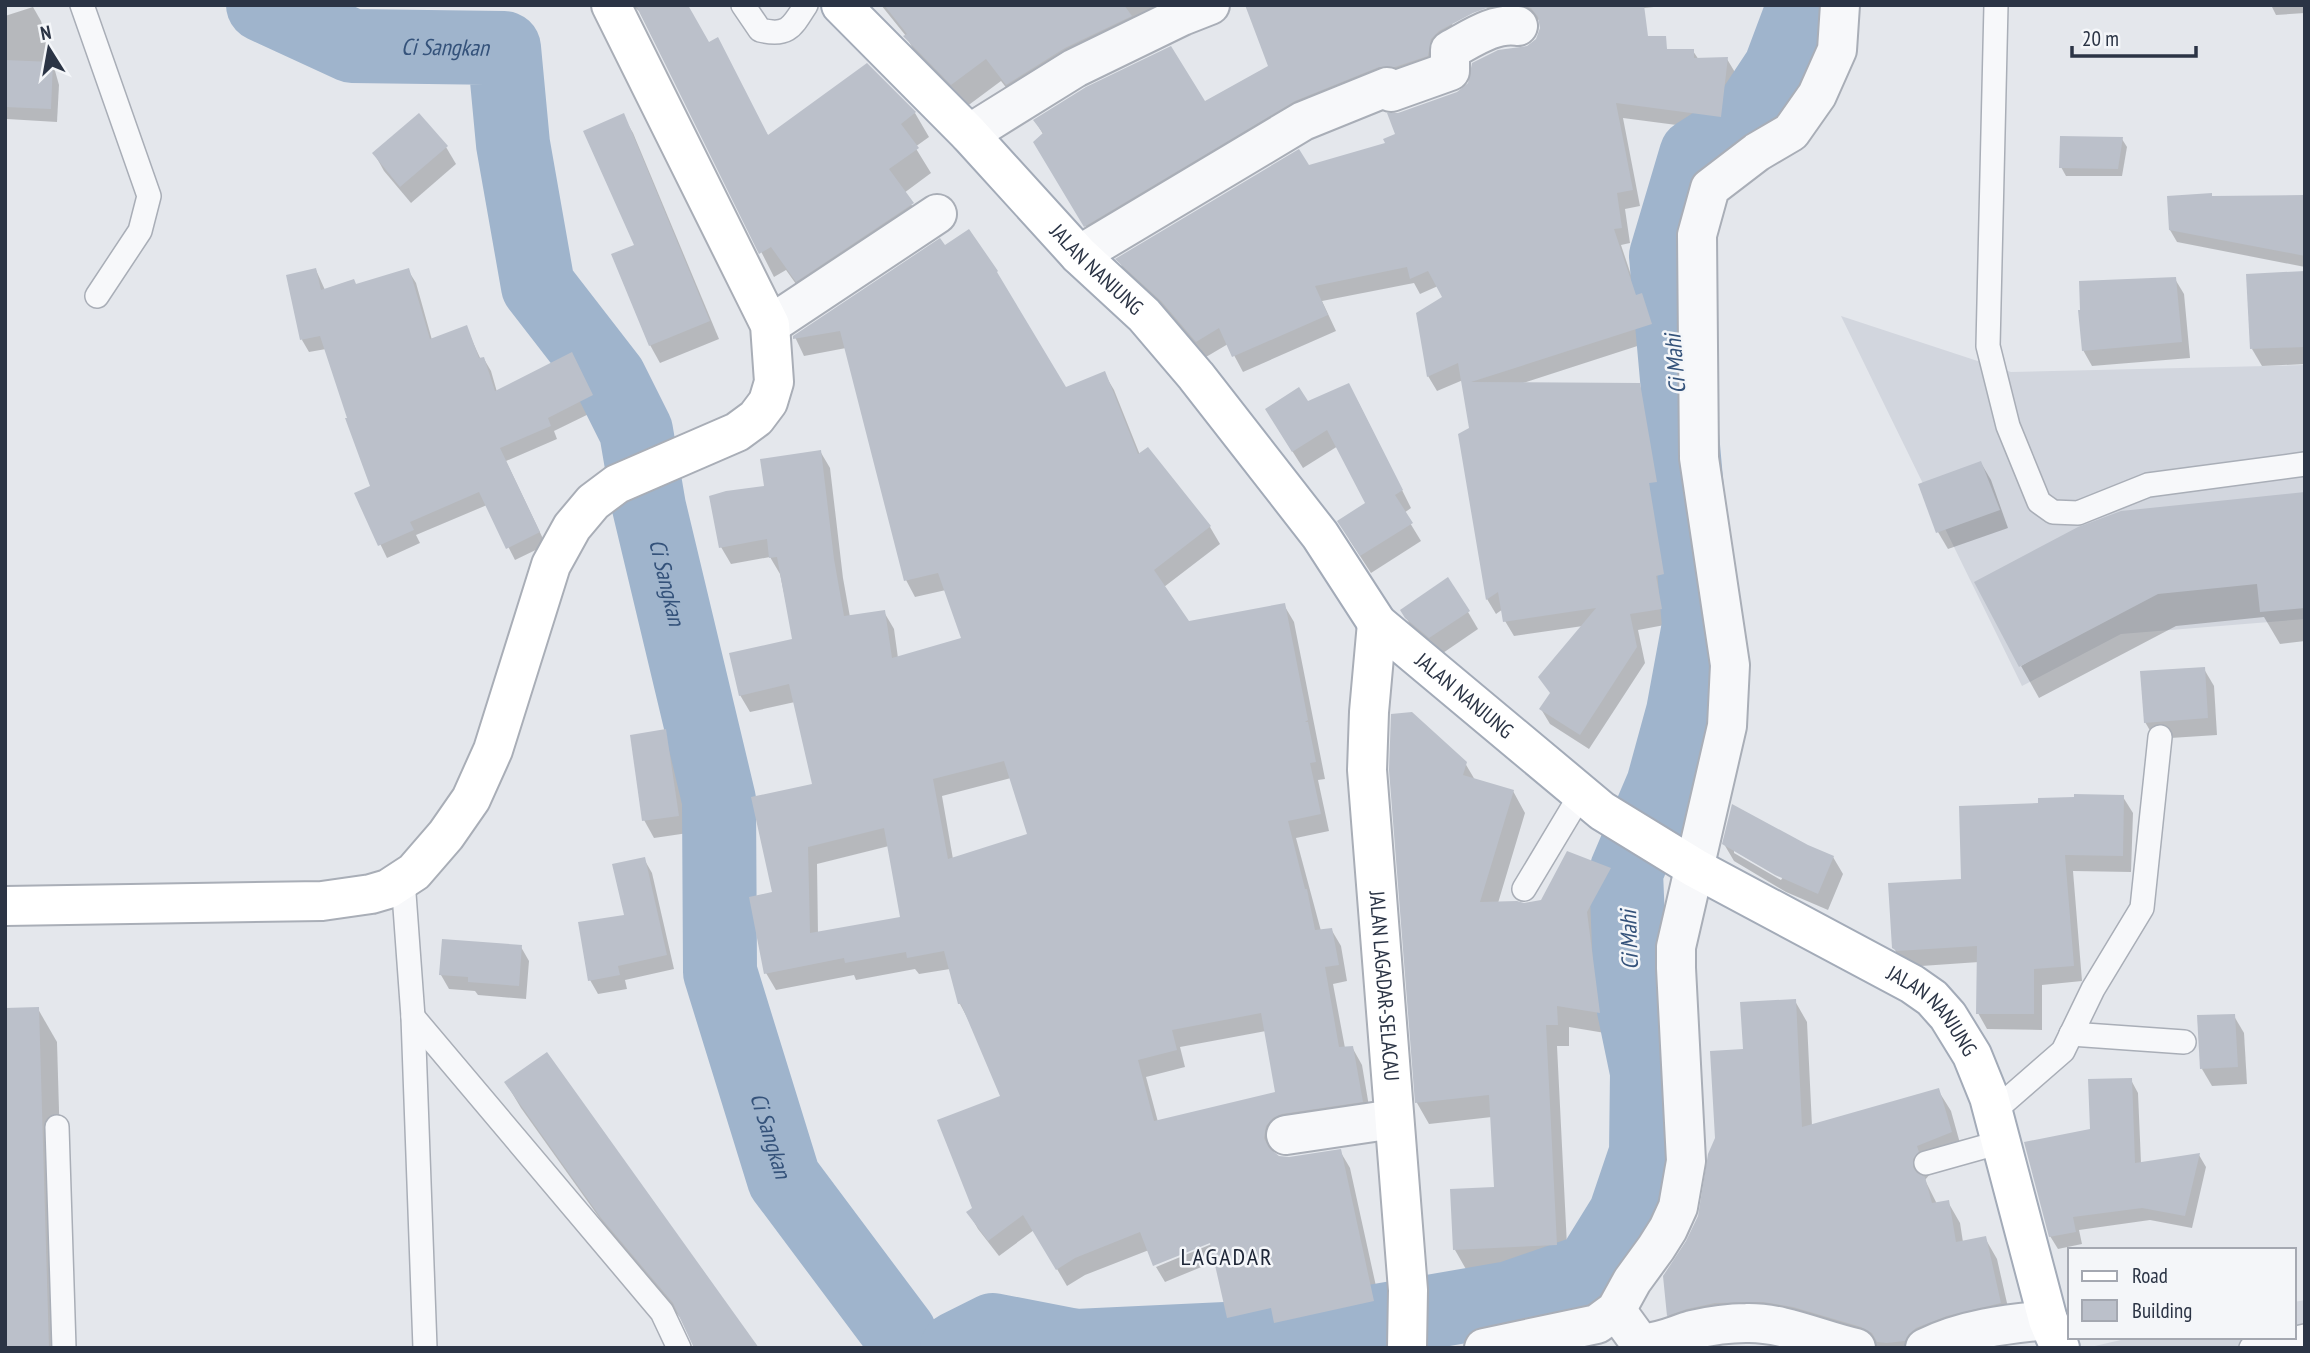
<svg xmlns="http://www.w3.org/2000/svg" width="2310" height="1353" font-family="'PT Sans Narrow',sans-serif">
<rect width="100%" height="100%" fill="#e4e7ec"/>
<!-- built -->
<g fill="#d2d6de">
<polygon points="1841,316 2011,372 2305,365 2305,619 2121,634 2022,686"/>
<polygon points="2305,1300 2305,1348 2086,1348 2134,1337 2294,1337 2294,1302"/>
</g>
<!-- shadow -->
<g fill="#0003" fill-rule="evenodd">
<polygon points="632,5 686,5 708,44 769,137 915,113 929,137 915,147 931,173 904,193 926,228 811,305 786,270 774,277 639,11"/>
<polygon points="881,5 1181,5 1021,107 1001,81 966,107 919,60 906,36"/>
<polygon points="1446,5 1457,39 1435,69 1093,239 1036,142 1043,134 1035,121 1205,103"/>
<polygon points="1485,5 1672,5 1536,20 1493,22"/>
<polygon points="2271,5 2305,5 2305,13 2276,15"/>
<polygon points="33,7 41,21 59,85 57,122 7,119 5,117 5,16"/>
<polygon points="1693,51 1699,60 1727,59 1736,74 1730,132 1623,118 1640,206 1625,209 1630,243 1621,245 1638,296 1642,295 1650,310 1659,339 1523,383 1639,385 1648,400 1665,497 1657,499 1672,590 1664,591 1670,624 1638,630 1645,663 1589,749 1550,724 1541,709 1551,694 1583,626 1514,636 1505,621 1503,609 1496,614 1487,599 1460,435 1471,428 1463,380 1437,391 1428,376 1444,297 1438,286 1420,294 1414,283 1322,301 1336,331 1243,372 1228,344 1206,357 1171,316 1126,274 1118,259 1308,167 1387,144 1397,135 1399,114"/>
<polygon points="623,116 633,133 719,339 660,363 650,345 637,246"/>
<polygon points="2122,139 2127,147 2122,176 2066,176 2061,167"/>
<polygon points="446,147 456,164 411,203 384,171 374,153"/>
<polygon points="2305,197 2305,267 2177,242 2170,230 2213,198"/>
<path d="M940 241 1066 389 1104 373 1114 390 1140 455 1148 449 1210 527 1220 544 1164 587 1188 623 1284 605 1294 622 1325 779 1318 780 1329 831 1296 838 1321 931 1331 929 1341 946 1347 981 1333 984 1345 1048 1352 1047 1362 1065 1371 1118 1275 1144 1273 1154 1278 1157 1289 1158 1340 1151 1350 1168 1383 1318 1286 1339 1278 1325 1238 1334 1228 1317 1216 1261 1165 1282 1156 1267 1219 1241 1149 1250 1085 1275 1067 1286 1034 1230 999 1256 978 1229 969 1213 974 1208 1002 1097 969 1021 960 1004 950 969 919 974 915 969 856 980 854 975 776 990 766 973 774 894 814 785 795 702 750 712 740 695 794 640 780 574 770 557 731 564 721 547 766 487 820 451 830 468 843 578 850 617 884 612 894 629 898 658 963 639 946 590 915 597 906 580 846 348 804 356 795 337ZM1011 778 1029 835 953 859 942 796ZM889 846 902 918 818 934 817 864ZM1266 1031 1277 1093 1158 1122 1146 1077 1185 1067 1180 1047Z"/>
<polygon points="316,270 325,290 356,286 408,270 416,283 432,340 466,327 481,360 484,359 491,371 497,392 578,367 599,409 554,431 557,439 506,461 546,545 515,560 487,505 416,535 420,543 387,558 356,494 372,487 326,349 309,352 302,340"/>
<polygon points="2305,273 2305,364 2262,366 2252,349"/>
<polygon points="2175,279 2184,294 2190,358 2092,366 2083,350"/>
<polygon points="1358,402 1411,508 1404,513 1421,541 1371,573 1349,539 1368,504 1338,446 1303,468 1277,427"/>
<polygon points="1981,463 1991,480 2008,528 1948,549 1938,532"/>
<polygon points="2305,494 2305,641 2280,644 2264,617 2176,626 2039,698 2021,666"/>
<polygon points="1402,610 1468,612 1478,629 1440,655 1412,628"/>
<polygon points="2204,669 2214,686 2217,735 2155,739 2145,722"/>
<polygon points="665,731 675,749 688,833 654,838 644,820"/>
<polygon points="1465,763 1475,780 1513,791 1525,813 1498,903 1524,905 1542,901 1610,869 1622,890 1598,934 1611,1034 1569,1027 1569,1046 1557,1046 1568,1266 1467,1271 1455,1250 1496,1188 1492,1117 1429,1124 1417,1103 1391,769"/>
<polygon points="2123,797 2133,813 2131,872 2073,871 2082,981 2042,985 2042,1030 1987,1029 1978,1013 1979,962 1907,967 1903,965 1894,948 2040,805"/>
<path d="M1724 844 1808 846 1833 857 1843 874 1828 910 1786 892 1734 861ZM1734 849 1783 877 1781 880 1734 853Z"/>
<polygon points="644,859 652,873 674,969 625,980 627,989 598,994 590,980 626,916"/>
<polygon points="521,947 529,961 526,999 478,995 475,991 449,989 441,975"/>
<polygon points="1795,1001 1807,1022 1812,1126 1938,1090 1951,1111 1963,1154 1930,1174 1925,1180 1937,1204 1948,1202 1960,1223 1963,1242 1985,1238 1997,1259 2012,1325 1932,1348 1875,1348 1792,1325 1680,1336 1668,1315 1688,1242 1700,1217 1717,1138 1745,1050"/>
<polygon points="38,1009 57,1042 66,1348 5,1348"/>
<polygon points="2234,1016 2244,1033 2247,1084 2212,1086 2202,1069"/>
<polygon points="547,1054 683,1321 618,1244 521,1108 506,1083"/>
<polygon points="2131,1080 2138,1093 2141,1163 2199,1155 2206,1167 2192,1228 2150,1220 2079,1230 2082,1244 2058,1249 2050,1236"/>
</g>
<g fill="none" stroke-linecap="round" stroke-linejoin="round">
<!-- river -->
<g stroke="#9fb4cc" stroke-width="74">
<path id="s1" d="M263 5 352 46 504 48 513 144 538 286 610 379 636 431 649 507 719 800 720 972 784 1179 900 1334 905 1348"/>
<polyline points="957,1348 993,1330 1076,1346 1290,1336 1510,1298 1591,1270 1625,1215 1646,1153 1647,1072 1631,995 1626,872 1663,785 1683,712 1699,625 1666,256 1696,155 1743,125 1780,69 1804,5"/>
</g>
</g>
<!-- building -->
<g fill="#bbc0ca" fill-rule="evenodd">
<polygon points="636,5 688,5 709,42 718,37 768,135 867,63 916,112 901,124 919,148 889,169 914,203 796,282 771,247 759,254"/>
<polygon points="884,5 1124,5 1132,16 1065,48 1006,85 986,59 951,85 903,36 907,34"/>
<polygon points="1245,5 1495,5 1473,13 1439,31 1431,39 1428,56 1395,67 1379,67 1295,101 1084,227 1033,142 1043,133 1033,120 1086,87 1171,46 1205,101 1268,66"/>
<polygon points="1523,5 1644,5 1648,36 1666,36 1667,49 1694,49 1694,58 1728,57 1721,117 1616,103 1633,190 1617,193 1622,228 1614,229 1636,295 1642,293 1652,324 1471,382 1640,383 1657,482 1649,483 1664,574 1656,576 1662,609 1630,614 1637,647 1580,735 1539,709 1550,693 1538,677 1596,608 1503,622 1498,592 1486,600 1458,434 1469,428 1458,363 1427,377 1416,313 1442,297 1428,271 1410,279 1407,267 1315,286 1328,315 1232,357 1219,328 1196,342 1161,301 1115,259 1299,149 1309,165 1385,143 1383,139 1395,134 1387,113 1398,113 1457,92 1468,83 1472,63 1498,50 1527,46 1536,39 1540,28 1538,17 1531,8"/>
<polygon points="5,60 53,62 51,109 5,107"/>
<polygon points="419,113 448,146 400,187 372,153"/>
<polygon points="624,113 710,321 649,346 611,254 634,245 583,131"/>
<polygon points="2060,136 2123,137 2118,169 2059,168"/>
<polygon points="2212,193 2212,196 2305,195 2305,256 2169,230 2167,196"/>
<path d="M969 229 998 271 997 272 1066 387 1105 371 1138 454 1148 447 1211 526 1154 570 1189 621 1285 603 1308 720 1305 722H1308L1316 762 1310 763 1321 814 1288 821 1305 889H1307L1315 930 1332 928 1339 965 1325 967 1339 1047 1353 1046 1363 1102 1282 1114 1273 1118 1266 1126 1264 1138 1269 1148 1279 1156 1289 1157 1341 1149 1374 1301 1274 1323 1271 1308 1227 1318 1210 1243 1153 1266 1140 1232 1075 1258 1056 1270 1023 1215 988 1241 966 1212 972 1208 937 1120 1000 1096 961 1004H958L944 951 907 958 906 952 845 963 844 958 764 974 749 897 772 892 751 797 812 784 789 684 739 696 729 653 792 639 777 557 769 558 767 539 719 548 709 496 726 491 764 486 760 459 821 450 834 559 844 616 885 610 892 658 961 638 938 573 904 581 840 331 793 339V336L940 238 945 245ZM1004 761 1027 834 948 859 933 779ZM884 828 900 917 810 933 808 847ZM1261 1013 1275 1092 1154 1121 1138 1060 1177 1050 1172 1030Z"/>
<polygon points="316,268 321,290 354,279 356,284 409,268 430,339 467,325 479,358 484,357 495,391 572,352 593,395 548,418 551,426 500,448 540,532 506,549 479,492 410,522 414,530 378,546 354,493 370,486 345,418 347,418 320,336 300,340 286,275"/>
<polygon points="2305,271 2305,347 2250,349 2246,274"/>
<polygon points="2176,277 2182,342 2082,351 2078,310 2080,310 2079,281"/>
<polygon points="1349,383 1403,490 1395,495 1413,523 1360,556 1337,521 1365,503 1327,430 1292,452 1265,409 1299,387 1308,401"/>
<polygon points="1981,461 2000,510 1936,533 1918,484"/>
<polygon points="2305,492 2305,608 2260,612 2257,584 2158,594 2019,667 1974,582 2078,527 2121,511"/>
<polygon points="1448,577 1470,611 1429,638 1405,618 1400,610"/>
<polygon points="2205,667 2208,718 2144,723 2140,671"/>
<polygon points="1412,712 1467,762 1463,775 1514,790 1480,902 1517,901 1524,903 1541,900 1567,851 1611,868 1587,912 1600,1013 1557,1006 1558,1025 1546,1025 1557,1245 1453,1250 1450,1189 1494,1187 1489,1095 1415,1103 1389,770 1391,714"/>
<polygon points="666,729 679,816 642,821 630,735"/>
<polygon points="2074,794 2124,795 2123,856 2065,855 2074,966 2034,969 2034,1014 1976,1014 1977,946 1897,951 1892,948 1888,883 1961,879 1959,806 2038,803 2038,798 2074,797"/>
<polygon points="1732,804 1808,845 1834,856 1818,894 1775,875 1722,844"/>
<polygon points="645,857 667,955 618,966 620,975 588,981 578,922 624,915 612,864"/>
<polygon points="442,939 522,945 519,986 468,982 468,977 439,975"/>
<polygon points="1796,999 1802,1127 1939,1088 1952,1132 1917,1146 1919,1152 1913,1159 1913,1167 1917,1173 1925,1177 1932,1203 1949,1200 1956,1242 1986,1236 2001,1303 1947,1316 1916,1328 1908,1335 1905,1341 1887,1343 1877,1342 1872,1333 1861,1327 1793,1307 1763,1302 1715,1303 1687,1309 1667,1316 1663,1276 1686,1241 1698,1216 1708,1154 1715,1138 1710,1051 1743,1049 1740,1002"/>
<polygon points="39,1007 49,1348 5,1348 5,1008"/>
<polygon points="2235,1014 2238,1067 2200,1069 2197,1015"/>
<polygon points="547,1052 759,1348 694,1348 673,1303 601,1218 504,1082"/>
<polygon points="2132,1078 2135,1163 2200,1153 2185,1216 2142,1208 2073,1217 2076,1232 2049,1237 2024,1142 2090,1129 2088,1079"/>
</g>
<g fill="none" stroke-linecap="round" stroke-linejoin="round">
<!-- lane casing -->
<g stroke="#a9aeb7" stroke-width="26">
<g id="lane">
<polyline points="82,5 149,196 140,231 97,296"/>
<path d="M743 5 760 30C788 37 792 27 806 5"/>
<polyline points="1996,5 1988,346 2008,426 2039,502 2053,512 2078,513 2148,485 2305,464"/>
<polyline points="403,880 413,1017 425,1348"/>
<polyline points="1524,889 1581,794"/>
<polyline points="413,1017 662,1312 679,1348"/>
<polyline points="2071,1034 2184,1042"/>
<polyline points="1993,1112 2063,1051 2093,989 2142,908 2160,737"/>
<polyline points="57,1127 64,1348"/>
<polyline points="1926,1163 2001,1142"/>
<polyline points="2251,1348 2305,1336"/>
</g>
</g>
<!-- street casing -->
<g stroke="#a9aeb7" stroke-width="42">
<g id="street">
<polyline points="969,134 1075,68 1182,16 1210,5"/>
<path d="M1079 255 1303 121 1387 87 1391 92 1450 71V50C1471 39 1494 22 1518 26"/>
<polyline points="770,325 937,214"/>
<polyline points="1286,1135 1394,1119"/>
<path d="M1616 1310 1640 1343C1658 1344 1675 1335 1692 1330 1709 1326 1728 1323 1746 1323 1783 1322 1820 1340 1856 1348"/>
<polyline points="1484,1348 1597,1324 1616,1310 1632,1281 1656,1248 1668,1229 1678,1207 1686,1161 1676,968 1676,947 1727,726 1730,665 1699,458 1697,235 1710,188 1757,152 1791,132 1817,95 1837,50 1840,5"/>
<path d="M1925 1348C1963 1329 2006 1324 2048 1320"/>
</g>
</g>
<!-- secondary casing -->
<g stroke="#a9aeb7" stroke-width="42">
<g id="secondary">
<path id="s2" d="M1377 623 1369 712 1367 770 1408 1290 1407 1348"/>
<polyline points="5,906 322,901 371,894 388,889 414,872 446,835 471,799 493,750 551,565 572,527 593,502 617,484 737,432 756,418 768,402 774,382 770,325 611,5"/>
</g>
</g>
<!-- primary casing -->
<g stroke="#a3abb8" stroke-width="42">
<g id="primary">
<path id="s3" d="M841 5 969 134 1079 255 1144 315 1196 376 1320 535 1377 623 1602 811 1695 868 1912 984 1932 998 1948 1016 1972 1055 1989 1097 2048 1320 2060 1348"/>
</g>
</g>
<!-- lane -->
<use href="#lane" stroke="#f7f8fa" stroke-width="23"/>
<!-- street -->
<use href="#street" stroke="#f7f8fa" stroke-width="38"/>
<!-- secondary -->
<use href="#secondary" stroke="#fff" stroke-width="38"/>
<!-- primary -->
<use href="#primary" stroke="#fff" stroke-width="38"/>
</g>
<g text-anchor="middle" stroke-width="5" stroke-linejoin="round" paint-order="stroke">
<!-- street labels -->
<g font-size="21" fill="#2b3445" stroke="#f4f6f9">
<text dy="7" stroke="none"><textPath href="#s3" startOffset="368">JALAN NANJUNG</textPath></text>
<text dy="7" stroke="none"><textPath href="#s3" startOffset="934">JALAN NANJUNG</textPath></text>
<text dy="7" stroke="none"><textPath href="#s2" startOffset="364">JALAN LAGADAR-SELACAU</textPath></text>
<text dy="7" stroke="none"><textPath href="#s3" startOffset="1502">JALAN NANJUNG</textPath></text>
</g>
<!-- water labels -->
<g font-size="23" font-style="italic" fill="#34527a" stroke="#f4f6f9">
<text dy="8" stroke="none"><textPath href="#s1" startOffset="191">Ci Sangkan</textPath></text>
<text transform="translate(1675 364) rotate(-95)" y="8">Ci Mahi</text>
<text dy="8" stroke="none"><textPath href="#s1" startOffset="821">Ci Sangkan</textPath></text>
<text transform="translate(1629 940) rotate(-92)" y="8">Ci Mahi</text>
<text dy="8" stroke="none"><textPath href="#s1" startOffset="1388">Ci Sangkan</textPath></text>
</g>
<!-- quarter labels -->
<g font-size="24" letter-spacing="2" fill="#1d2536" stroke="#f4f6f9">
<text x="1227" y="1265">LAGADAR</text>
</g>
</g>
<!-- border -->
<rect width="2310" height="1353" fill="none" stroke="#2b3445" stroke-width="14"/>
<!-- legend -->
<rect x="2068" y="1248" width="228" height="91" fill="#f4f6f9" stroke="#a4a8b1" stroke-width="2"/>
<rect x="2082" y="1271" width="35" height="10" fill="#ffffff" stroke="#a4a8b1" stroke-width="2"/>
<text x="2132" y="1283" font-size="21" fill="#2b3445">Road</text>
<rect x="2082" y="1300" width="35" height="21" fill="#bbc0ca" stroke="#a4a8b1" stroke-width="2"/>
<text x="2132" y="1318" font-size="21" fill="#2b3445">Building</text>
<!-- north arrow -->
<g transform="translate(49 49) rotate(349)" stroke="#f4f6f9" stroke-width="5" paint-order="stroke">
<path d="M0-5L12 26L0 18L-12 26Z" fill="#2b3445"/>
<text y="-10" font-size="19" font-weight="bold" text-anchor="middle" fill="#2b3445">N</text>
</g>
<!-- scale -->
<path d="M2072 46v10h124v-10" fill="none" stroke="#2b3445" stroke-width="3.5"/>
<text x="2082" y="46" font-size="21" fill="#2b3445" stroke="#f4f6f9" stroke-width="5" paint-order="stroke">20 m</text>
</svg>
